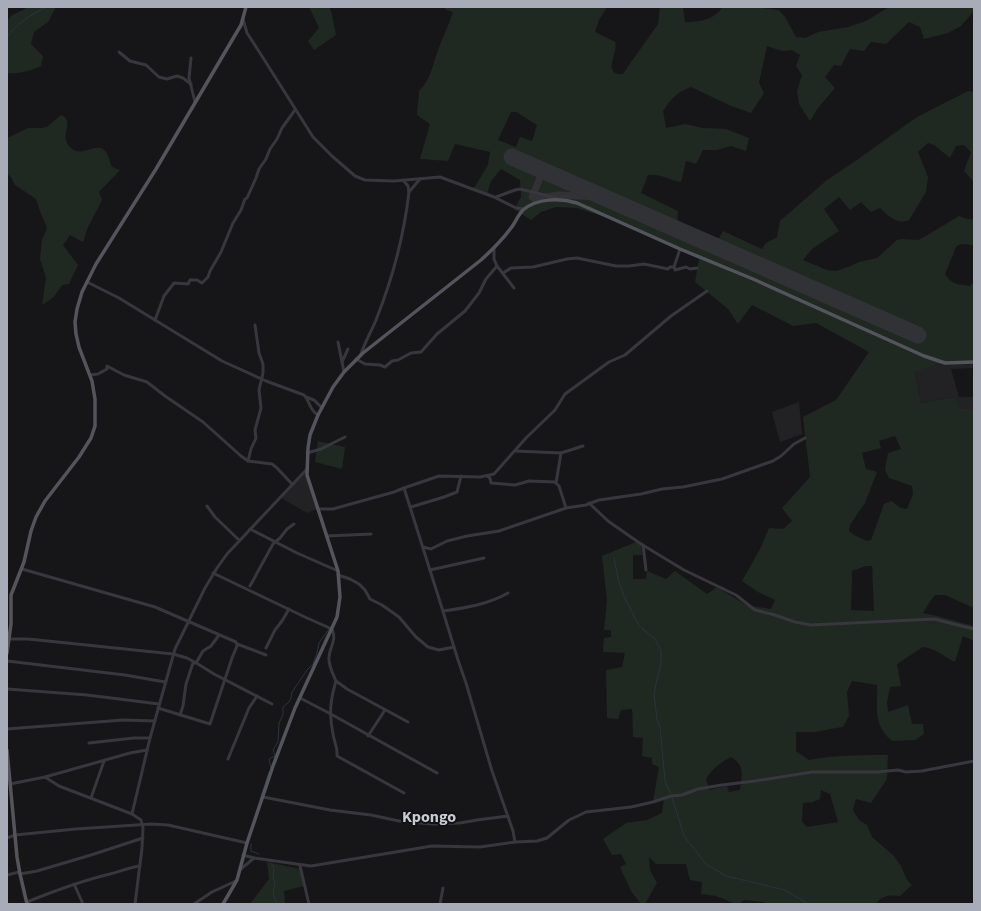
<svg xmlns="http://www.w3.org/2000/svg" width="981" height="911" font-family="'Source Sans 3',sans-serif">
<rect width="100%" height="100%" fill="#161618"/>
<!-- built -->
<g fill="#222225">
<polygon points="938,364 953,365 974,364 974,368 951,369 959,397 974,397 974,409 960,409 954,397 921,403 915,371"/>
<polygon points="799,402 802,434 780,442 772,412"/>
<polygon points="305,472 317,509 307,513 281,498"/>
</g>
<!-- green -->
<g fill="#202822" fill-rule="evenodd">
<path d="M26 7H56L48 22 34 32 31 44 43 56 41 66C34 70 16 75 7 73V21L12 15 25 9Z"/>
<polygon points="309,7 329,7 331,11 336,35 314,50 308,41 319,28"/>
<path d="M444 7H607L599 20 595 32 615 42C619 52 601 76 623 74L627 68 658 24 660 7H683L685 22C699 22 715 20 722 7H760L761 8 779 10 785 17 796 37 805 38 818 32 848 27 866 21 889 7H974V11L961 26 948 33 924 39 920 27 909 22 886 44 871 42 864 51 850 49 841 66 834 65 825 77 835 88 818 108 810 121 799 104 797 91 802 75 796 66 800 55 792 50 782 51 767 46 759 83 764 93 751 113 731 106 691 87C676 93 672 98 663 111L666 128 685 124 703 128 726 129 749 138 746 151 731 146 717 150H703L696 164 686 161 681 182C670 180 659 173 648 175L641 193 678 211 677 224 718 240 723 231 762 249 766 243 777 237 780 221 827 180 854 162 917 117 968 91 974 92V182L964 171 971 152 964 145 956 146 950 158 934 145 928 143 918 152 928 177 926 192 909 220C897 225 888 216 880 208L871 212 861 202 850 210 839 197 824 209 839 231 812 249 803 260 827 270 836 271 848 267 859 262 877 258 897 240 902 239 919 240 959 216 964 218 974 220V245C967 246 962 241 956 247L945 274C950 284 961 285 970 286L974 282V364L953 365 938 364 915 372 921 403 955 397 960 409H974V608L945 595H935L927 606 923 613 937 616 974 626V641L963 636 955 662C944 657 935 648 923 647L897 664 901 686 890 687 887 702 888 712 908 705 912 724H923L924 734 915 740 892 741C872 724 878 708 877 685L852 681 847 692 849 716 843 727 830 729 816 732H796V751L809 760C835 755 862 755 888 755L887 779 871 803 856 799 853 810 859 820 867 825 872 837 893 855 901 866 907 880 912 885 900 896C890 895 882 895 876 904H766L764 902 744 900 739 904H736L716 896 701 894 702 882 690 880 686 864H656L649 857 650 870 657 883 645 904H641L631 891 620 867 626 864 621 854 612 855 603 839 626 823 647 820 662 813 664 798 653 802 659 767 652 764V758L642 756 643 738 633 737 632 709 621 710 618 719 607 718 606 670 622 667 625 653 603 652 604 638 611 637V630H604L607 600 602 556 636 542 641 545 642 555H633V579H646L647 571 666 579 675 571 707 594 717 587 746 605 771 609 775 600 758 592 742 581 760 549 769 528 783 529 792 521 782 508 810 477 803 417 836 400 869 352 816 323 793 326 752 305 738 324 728 309 695 282 699 259 605 217 577 208 556 207 541 212 531 220 514 209 521 197 520 180 501 169 491 181 487 194 474 188 488 165 490 152 455 144 448 161 420 159 430 124 417 115 419 91C432 79 433 61 440 45 444 34 449 24 453 12L446 10ZM511 112H517L521 115 537 125 532 141 520 137 516 147 498 140ZM895 436 901 449 888 453 885 470 889 478 912 486 913 494 907 509 901 508 891 501 884 504 871 540 867 541 854 535 849 531 850 525 865 503 877 472 866 469 862 453 881 448 879 441ZM866 566H872L874 611 851 610 852 571ZM731 757C745 765 742 776 740 790L729 792 727 786 709 790 706 779C712 769 721 762 731 757ZM821 790 830 794 838 822 807 827 802 822 803 803 813 802 820 799Z"/>
<path d="M61 115C76 121 58 135 70 147 81 159 95 142 104 150 109 154 109 161 112 167L120 170 99 192 102 200 88 227 83 242 70 235 63 245 78 265 69 284 62 285 54 297 42 305 46 278 40 259 42 240 47 228 40 211 36 199 15 185 11 177 7 174V138L28 128H42L47 127Z"/>
<polygon points="318,441 345,447 342,469 315,462"/>
<polygon points="267,862 300,869 304,886 284,891 285,904 250,904 269,879"/>
</g>
<g fill="none" stroke-linecap="round" stroke-linejoin="round">
<!-- stream -->
<g stroke="#2c333c" stroke-width="1">
<path d="M7 37C17 23 31 15 46 7"/>
<polyline points="614,557 618,579 624,596 639,626 655,639 661,651 661,664 656,683 654,695 657,719 660,727 665,781 671,794"/>
<polyline points="271,768 269,759 275,756 273,750 278,742 279,723 283,715 283,707 289,702 291,698 292,692 307,670 313,664 317,653 319,643 329,629"/>
<polyline points="672,797 684,836 706,864 726,876 785,890 808,904"/>
<polyline points="260,800 269,772"/>
<polyline points="251,844 251,851 259,854"/>
<polyline points="270,862 274,867 273,876 275,883 273,894 277,904"/>
</g>
<!-- taxiway -->
<polyline stroke="#313236" stroke-width="7" points="543,171 532,197 536,199 557,195 601,197"/>
<!-- runway -->
<polyline stroke="#313236" stroke-width="17" points="512,157 918,335"/>
<!-- minor -->
<g stroke="#37373d" stroke-width="3">
<polyline points="243,19 247,33 260,53 313,137 332,156 355,176 365,180 394,181 440,177 494,197 516,208 524,209"/>
<polyline points="119,52 130,61 146,65 159,77 167,79 177,76 183,78 191,84"/>
<polyline points="191,58 189,78 195,102"/>
<polyline points="409,192 420,179"/>
<polyline points="496,197 515,190 520,189 561,199"/>
<polyline points="494,248 494,259 497,266 514,288"/>
<polyline points="674,267 680,249"/>
<polyline points="503,273 511,268 533,267 567,259 577,258 616,266 629,266 644,264 668,269 670,267 674,267 675,270 686,267 690,269 697,268"/>
<path d="M87 282 119 298 222 361 266 381 304 395C310 401 309 410 318 415"/>
<polyline points="155,320 164,296 174,283 188,284 190,280 197,280 202,283 208,277 210,271 221,252 233,223 241,210 245,199 247,198 256,178 259,169 266,159 270,149 277,139 282,128 295,110"/>
<polyline points="338,342 342,362 348,349"/>
<path d="M361 354C365 342 371 332 376 320 392 280 404 235 409 192L408 186 403 180"/>
<polyline points="356,359 365,364 380,365 385,367 392,361 398,360 411,353 421,352 437,334 465,311 479,293 486,279 497,266"/>
<polyline points="342,362 344,372"/>
<polyline points="90,375 98,374 107,369 107,366 124,375 147,382 165,396 203,422 241,456 248,461 272,464 277,468 292,484"/>
<polyline points="306,397 314,400 322,408"/>
<polyline points="515,451 561,453 583,446"/>
<polyline points="307,453 321,449 345,437"/>
<polyline points="248,461 251,449 256,438 255,430 261,408 259,390 263,373 263,364 259,353 255,325"/>
<polyline points="487,476 490,478 491,483 515,485 529,481 555,482 559,486 566,508"/>
<polyline points="556,483 561,453"/>
<polyline points="404,488 441,605 458,660 466,683 492,771 513,831 515,842"/>
<polyline points="589,503 608,521 641,544 684,570 736,595 755,610 775,615 795,622 811,625 934,619 974,629"/>
<polyline points="207,506 215,517 239,540"/>
<polyline points="411,507 444,497 457,492 461,476"/>
<polyline points="318,509 333,509 394,492 404,488 439,476 480,477 494,474 526,438 555,410 565,394 609,362 625,355 671,316 707,291"/>
<polyline points="250,529 297,553 338,571"/>
<polyline points="327,536 371,534"/>
<polyline points="643,545 646,570"/>
<polyline points="423,547 431,549 447,541 467,536 499,531 566,508 586,505 599,500 641,494 662,489 683,487 722,479 773,461 781,456 794,444 805,438"/>
<polyline points="22,569 155,607 236,642 237,646 232,658 210,724 158,708"/>
<polyline points="430,570 484,558"/>
<path d="M213 573 307 618 332 629C337 640 330 646 329 657 328 665 333 674 336 681 330 701 329 714 333 734 334 742 338 747 337 756L404 793"/>
<polyline points="338,575 350,579 359,584 365,590 370,599 382,605 399,617 416,637 428,647 439,650 454,647"/>
<polyline points="250,586 273,544 280,538 287,529 294,524"/>
<path d="M443 611C466 608 489 604 508 593"/>
<polyline points="8,639 28,639 67,643 173,654 187,658 198,664 214,674 272,704"/>
<polyline points="237,644 266,655"/>
<polyline points="266,648 275,630 282,621 289,609"/>
<polyline points="7,661 125,675 165,682"/>
<polyline points="336,681 347,689 408,722"/>
<polyline points="7,689 87,695 159,704"/>
<polyline points="300,698 329,713 437,773"/>
<polyline points="180,715 183,706 186,684 193,663 196,663 203,651 211,646 219,635"/>
<polyline points="7,729 123,720 155,721"/>
<polyline points="368,736 385,710"/>
<polyline points="89,743 134,738 150,738"/>
<polyline points="228,759 249,708 257,696"/>
<polyline points="45,777 59,786 132,814 141,820 143,828 142,848 135,904"/>
<polyline points="10,784 45,777 130,753 147,750"/>
<polyline points="263,797 330,810 371,815 399,821 420,823 434,824 460,823 477,820 508,816"/>
<polyline points="91,798 104,761"/>
<polyline points="132,814 150,738 175,649 205,588 217,568 227,554 307,469"/>
<polyline points="7,838 15,835 76,829 151,824 168,825 247,843"/>
<polyline points="243,855 254,858 311,866 432,846 480,847 515,842 537,841 547,838 569,820 586,812 631,807 653,802 671,796 682,795 698,789 722,785 755,781 812,772 878,772 898,770 906,772 922,771 974,761"/>
<polyline points="300,866 309,904"/>
<polyline points="241,869 254,858"/>
<polyline points="20,874 37,871 91,855 143,838"/>
<polyline points="7,875 19,872"/>
<polyline points="74,884 83,904"/>
<path d="M27 902C54 891 81 881 110 874 120 872 129 867 140 866"/>
<polyline points="194,904 212,892 236,881"/>
<polyline points="440,904 443,888"/>
</g>
<!-- major -->
<g stroke="#53545c" stroke-width="3.5">
<polyline points="7,653 11,624 11,595 24,562 31,531 36,517 45,501 79,457 91,438 95,426 95,399 92,381 79,347 76,334 75,322 77,309 82,292 96,264 156,169 241,25 246,7"/>
<polyline points="7,750 17,857 20,874 27,904"/>
<path d="M223 904 237 880 247 843 273 766 295 708 337 617 340 597 338 571 307 475 308 448 310 435 318 415 333 387 344 372 363 353 481 260C492 250 502 240 511 228 515 223 518 215 523 210 537 198 560 198 577 203L680 249 753 279 924 356 945 363 974 362"/>
</g>
</g>
<g text-anchor="middle" stroke-width="4" stroke-linejoin="round" paint-order="stroke">
<!-- district labels -->
<g font-size="16" font-weight="bold" fill="#c9cbd4" stroke="#111113">
<text x="429" y="822">Kpongo</text>
</g>
</g>
<!-- border -->
<rect width="981" height="911" fill="none" stroke="#a8abb8" stroke-width="16"/>
</svg>
